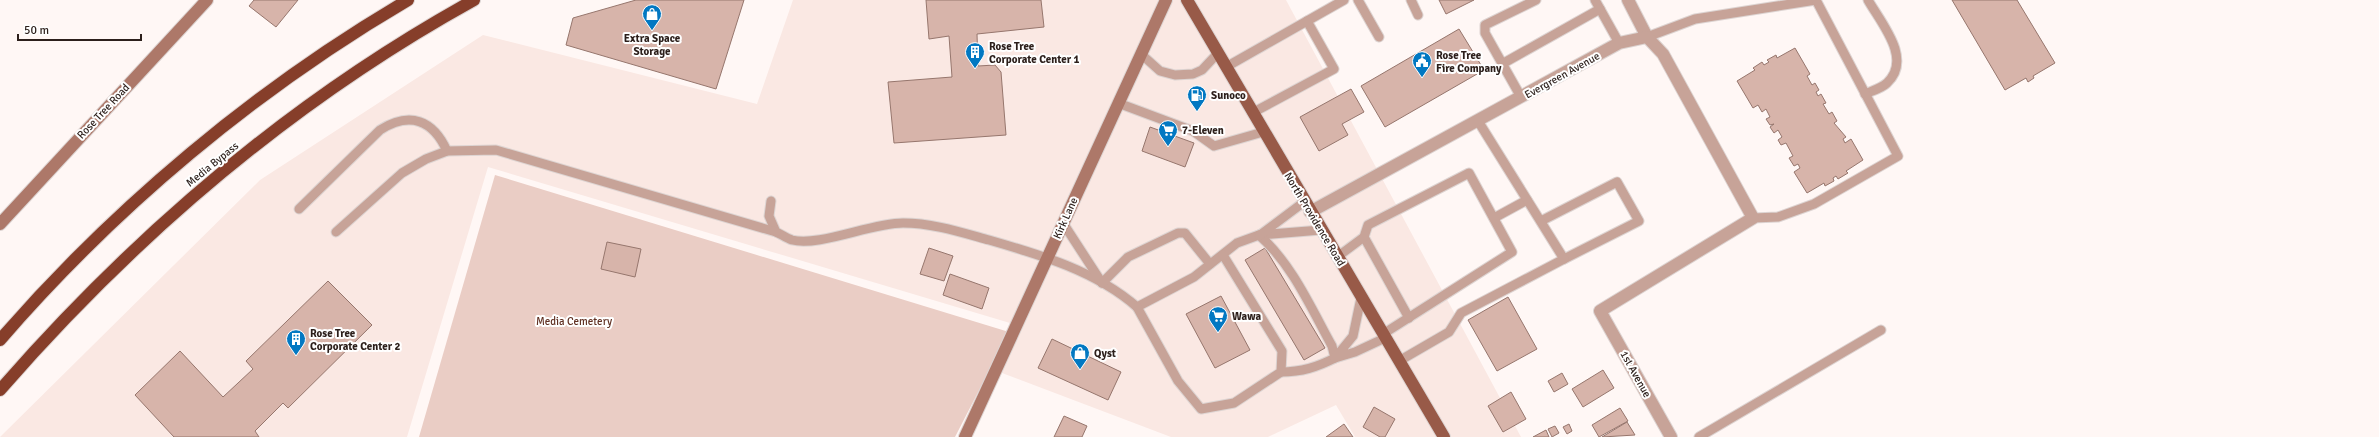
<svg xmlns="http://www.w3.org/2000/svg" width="2379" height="437" font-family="Signika,sans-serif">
<rect width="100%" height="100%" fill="#fff7f5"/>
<!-- built -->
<polygon fill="#fae8e3" points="793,0 1286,0 1521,437 1355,437 1336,405 1268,437 1171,437 1002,373 1010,323 488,167 407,437 0,437 260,180 483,35 757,104"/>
<!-- green -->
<polygon fill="#eacdc5" points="495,175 1009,332 955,437 419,437"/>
<!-- building -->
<g fill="#d7b4aa" stroke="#96766d">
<polygon points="254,0 298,0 276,27 249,6"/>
<polygon points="636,0 744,0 716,89 566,45 573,18"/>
<polygon points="926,0 1041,0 1044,27 977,34 978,66 995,65 1001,72 1006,135 894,143 888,82 952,77 949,36 929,39"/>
<polygon points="1439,0 1474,0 1446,14"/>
<polygon points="1952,0 2017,0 2055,63 2033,76 2034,78 2028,82 2026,78 2005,90"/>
<polygon points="1459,29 1484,70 1385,127 1361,86"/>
<polygon points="1795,48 1810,74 1807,76 1812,85 1815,83 1819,90 1816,92 1818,96 1821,94 1826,103 1823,104 1829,114 1832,112 1837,121 1834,123 1846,137 1843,139 1845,143 1851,139 1863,160 1846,171 1848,173 1838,179 1836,176 1833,178 1834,181 1825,186 1824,183 1807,193 1794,172 1800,168 1798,164 1794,166 1789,158 1793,156 1786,143 1781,145 1778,140 1782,137 1778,130 1774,133 1770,127 1774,124 1770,125 1766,119 1770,117 1766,109 1762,112 1758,105 1753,108 1737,81 1755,70 1753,68 1762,62 1764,65 1769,62 1767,60 1776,55 1777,58"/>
<polygon points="1351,89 1364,112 1342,124 1348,135 1319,151 1300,117"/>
<polygon points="1150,127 1194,143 1185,167 1142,151"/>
<polygon points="607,242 641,249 635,277 601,269"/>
<polygon points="929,248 953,256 944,281 920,274"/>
<polygon points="1265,248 1325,348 1304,360 1245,260"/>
<polygon points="950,274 989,288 982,309 943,295"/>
<polygon points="328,281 372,325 288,408 283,403 255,431 259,437 174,437 135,395 180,351 223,397 253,369 246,361"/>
<polygon points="1221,296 1250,350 1215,368 1186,314"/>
<polygon points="1508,297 1537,349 1497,371 1468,320"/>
<polygon points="1052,339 1121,372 1108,400 1038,368"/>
<polygon points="1603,370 1614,388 1583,407 1572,389"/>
<polygon points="1562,373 1568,384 1554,392 1548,381"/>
<polygon points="1511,392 1526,419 1503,432 1488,406"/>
<polygon points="1374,407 1395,419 1385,437 1380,437 1363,427"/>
<polygon points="1620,408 1628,421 1599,437 1592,425"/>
<polygon points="1064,416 1087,426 1082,437 1054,437"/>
<polygon points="1627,422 1635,435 1602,437"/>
<polygon points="1344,424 1353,437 1326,437"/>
<polygon points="1569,424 1572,431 1567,434 1563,427"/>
<polygon points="1555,426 1559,433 1552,437 1548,429"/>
<polygon points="1546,430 1549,437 1533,437"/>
</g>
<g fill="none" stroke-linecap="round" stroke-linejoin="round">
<!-- lane casing -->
<g stroke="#ddd4d2" stroke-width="11">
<g id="lane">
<polyline points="1358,0 1379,37"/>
<polyline points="1411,0 1418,15"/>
<polyline points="1595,0 1619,43"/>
<polyline points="1647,37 1695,19 1816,0"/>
<polyline points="1141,54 1160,71 1175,75 1193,74 1202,70 1218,53"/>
<polyline points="1502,64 1600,9"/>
<polyline points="1226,67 1344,0"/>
<path d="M1865 94C1872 91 1882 88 1887 83 1913 59 1881 23 1868 0"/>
<polyline points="1521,97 1485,33 1485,25 1536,0"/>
<polyline points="1118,103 1193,131 1214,146 1263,132"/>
<polyline points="1252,113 1334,69 1307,21"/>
<path d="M771 201 769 216 776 232C781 234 786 238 792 240 819 247 871 223 903 223 932 223 960 232 989 240 1041 255 1096 271 1137 307L1194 277 1237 243 1259 235 1321 230"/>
<path d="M299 209 380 130C410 111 433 120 447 151"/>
<polyline points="1494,218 1527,200"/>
<polyline points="1753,218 1778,217 1814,204 1898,156 1816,0"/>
<polyline points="1541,221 1617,182 1639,221 1564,259"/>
<polyline points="1063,223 1102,283"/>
<polyline points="336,232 402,173 426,159 447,151 496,150 776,232"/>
<path d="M1259 235C1292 264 1311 308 1332 346L1335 358C1317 367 1302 372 1281 372"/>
<polyline points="1260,235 1304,202"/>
<polyline points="1364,237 1409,318"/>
<polyline points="1337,257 1364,237 1368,225 1469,173 1512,252 1383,334"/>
<polyline points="1102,283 1128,257 1178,233 1185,233 1210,264"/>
<polyline points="1361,298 1353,336 1335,358 1355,352 1385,338"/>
<polyline points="1137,307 1178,381 1201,409 1234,403 1281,372 1282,351 1223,255"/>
<polyline points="1399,361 1449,332 1461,313 1564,259 1478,121"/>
<polyline points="1699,437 1881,330"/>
</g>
</g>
<!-- street casing -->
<g stroke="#ddd4d2" stroke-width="14">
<g id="street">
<polyline points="1628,0 1647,37"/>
<polyline points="1310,212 1619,43 1647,37 1663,54 1753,218 1600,311 1671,437"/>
</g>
</g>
<!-- secondary casing -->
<g stroke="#ddd4d2" stroke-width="14">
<g id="secondary">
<polyline points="0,224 207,0"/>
<polyline points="965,437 1166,0"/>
</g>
</g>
<!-- primary casing -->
<g stroke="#ddd4d2" stroke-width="14">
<polyline id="primary" points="1187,0 1444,437"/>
</g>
<!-- highway casing -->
<g stroke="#ddd4d2" stroke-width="14">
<g id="highway">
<path d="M0 340C115 207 256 89 408 0"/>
<path d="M0 390C136 234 293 100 474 0"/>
</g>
</g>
<!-- lane -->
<use href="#lane" stroke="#c7a398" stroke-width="9"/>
<!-- street -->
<use href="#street" stroke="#c7a398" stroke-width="12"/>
<!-- secondary -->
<use href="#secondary" stroke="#ad7869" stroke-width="12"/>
<!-- primary -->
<use href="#primary" stroke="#985a48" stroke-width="12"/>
<!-- highway -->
<use href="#highway" stroke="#863e2a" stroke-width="12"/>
</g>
<!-- icons -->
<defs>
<g id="shop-pin" transform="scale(1)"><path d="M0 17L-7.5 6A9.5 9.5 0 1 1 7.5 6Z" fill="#0278c2" stroke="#fff"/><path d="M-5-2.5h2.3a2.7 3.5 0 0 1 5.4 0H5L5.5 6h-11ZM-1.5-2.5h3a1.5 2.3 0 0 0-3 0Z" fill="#fff"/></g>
<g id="building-pin" transform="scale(1)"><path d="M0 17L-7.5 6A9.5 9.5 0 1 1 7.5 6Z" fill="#0278c2" stroke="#fff"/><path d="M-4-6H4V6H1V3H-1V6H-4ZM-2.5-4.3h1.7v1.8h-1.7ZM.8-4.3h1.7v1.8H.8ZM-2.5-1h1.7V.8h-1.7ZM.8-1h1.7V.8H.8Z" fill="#fff"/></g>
<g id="civic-pin" transform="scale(1)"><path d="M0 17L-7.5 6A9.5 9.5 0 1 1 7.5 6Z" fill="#0278c2" stroke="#fff"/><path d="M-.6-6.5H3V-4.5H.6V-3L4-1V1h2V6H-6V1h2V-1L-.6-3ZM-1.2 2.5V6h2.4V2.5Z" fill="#fff"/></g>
<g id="fuel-pin" transform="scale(1)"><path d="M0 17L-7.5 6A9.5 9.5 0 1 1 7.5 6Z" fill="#0278c2" stroke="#fff"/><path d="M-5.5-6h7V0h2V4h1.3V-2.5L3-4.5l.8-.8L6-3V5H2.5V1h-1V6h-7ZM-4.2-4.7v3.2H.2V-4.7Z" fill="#fff"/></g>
<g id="supermarket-pin" transform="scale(1)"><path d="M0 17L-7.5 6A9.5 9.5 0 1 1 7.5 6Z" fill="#0278c2" stroke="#fff"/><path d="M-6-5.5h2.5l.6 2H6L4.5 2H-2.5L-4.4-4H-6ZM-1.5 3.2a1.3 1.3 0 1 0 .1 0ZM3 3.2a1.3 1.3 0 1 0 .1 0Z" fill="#fff"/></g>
</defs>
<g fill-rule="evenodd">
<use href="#shop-pin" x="652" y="14"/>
<use href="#building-pin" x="975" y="52"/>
<use href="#civic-pin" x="1422" y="61"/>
<use href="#fuel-pin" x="1197" y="95"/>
<use href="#supermarket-pin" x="1168" y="130"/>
<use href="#supermarket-pin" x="1218" y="316"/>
<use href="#building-pin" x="296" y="339"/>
<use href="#shop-pin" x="1080" y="353"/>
</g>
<g text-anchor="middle" stroke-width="4" stroke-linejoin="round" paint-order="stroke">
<!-- poi labels -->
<g font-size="11" font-weight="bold" fill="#2c1f1b" stroke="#fff" text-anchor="start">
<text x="652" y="42" text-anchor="middle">Extra Space<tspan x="652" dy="13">Storage</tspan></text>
<text x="989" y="50">Rose Tree<tspan x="989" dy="13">Corporate Center 1</tspan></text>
<text x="1436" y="59">Rose Tree<tspan x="1436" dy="13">Fire Company</tspan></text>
<text x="1211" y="99">Sunoco</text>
<text x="1182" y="134">7-Eleven</text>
<text x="1232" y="320">Wawa</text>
<text x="310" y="337">Rose Tree<tspan x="310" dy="13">Corporate Center 2</tspan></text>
<text x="1094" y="357">Qyst</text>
</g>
<!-- street labels -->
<g font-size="11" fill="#2c1f1b" stroke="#fff">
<text transform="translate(1562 75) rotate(-29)" y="4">Evergreen Avenue</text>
<text transform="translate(103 111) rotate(-47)" y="4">Rose Tree Road</text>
<text transform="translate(212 164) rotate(-39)" y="4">Media Bypass</text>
<text transform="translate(1065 218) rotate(-66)" y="4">Kirk Lane</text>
<text transform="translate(1315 219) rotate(59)" y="4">North Providence Road</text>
<text transform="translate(1636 374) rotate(61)" y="4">1st Avenue</text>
</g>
<!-- park labels -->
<g font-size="11" fill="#603022" stroke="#fff">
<text x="574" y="325">Media Cemetery</text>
</g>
</g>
<!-- scale -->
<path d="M18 34v6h123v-6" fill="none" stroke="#2c1f1b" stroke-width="2"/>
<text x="24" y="34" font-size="12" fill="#2c1f1b" stroke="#ffffff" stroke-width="3" paint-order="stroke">50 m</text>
</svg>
